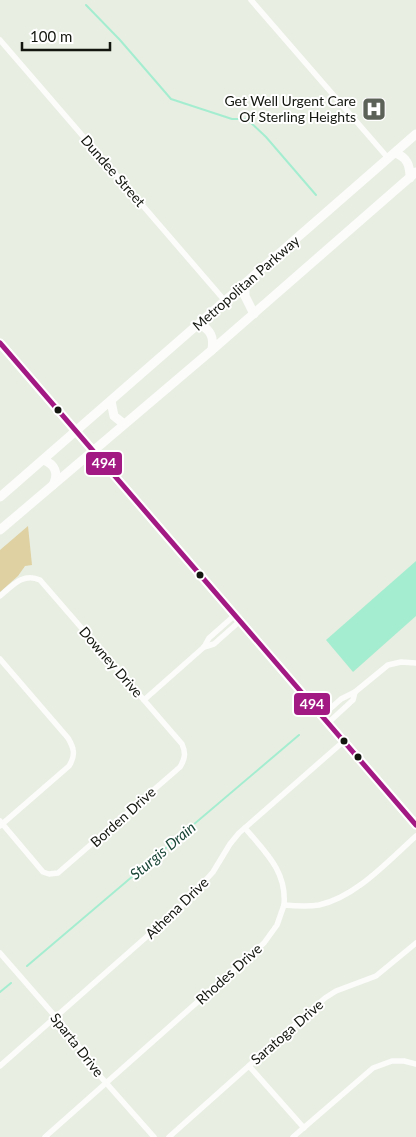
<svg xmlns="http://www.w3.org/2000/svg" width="416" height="1137" font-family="Lato,sans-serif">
<rect width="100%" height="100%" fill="#e8eee2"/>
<!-- green -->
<polygon fill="#dfd1a2" points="28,526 32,565 25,566 18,576 0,592 0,550"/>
<!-- water -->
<polygon fill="#a5edd0" points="416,561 416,616 353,672 326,640"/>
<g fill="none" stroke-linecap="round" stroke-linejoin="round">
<!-- stream -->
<g stroke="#a5edd0" stroke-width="2">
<polyline points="86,5 120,40 171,99 232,119 247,119 266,137 316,195"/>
<polyline points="27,966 299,735"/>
<polyline points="0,992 11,983"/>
</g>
<!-- minor -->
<g stroke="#fcfcfb" stroke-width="5.5">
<polyline points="251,0 388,158"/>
<polyline points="0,40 225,301"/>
<path d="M0 596C12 586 23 572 40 580L182 744C186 753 185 759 180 767L58 873 49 874 43 872 0 821"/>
<polyline points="204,647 214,644 240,621"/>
<path d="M0 659 68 738C74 748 76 755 69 766L0 826"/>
<polyline points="144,700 204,647 209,638 235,615"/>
<polyline points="322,716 341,699 355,692 388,665 401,662 416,663"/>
<polyline points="328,723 353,700 355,692"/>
<path d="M245 828C265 852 287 871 284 905"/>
<polyline points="0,953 67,1030 100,1076 154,1137"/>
<polyline points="0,1066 186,902 213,872 230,844 239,833 344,741"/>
<polyline points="249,1066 304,1128"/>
<path d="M45 1137 264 943 277 925 284 905C295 906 307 907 319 905 356 897 388 861 416 836"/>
<polyline points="169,1137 325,998 336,991 376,976 416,943"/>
<polyline points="293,1137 373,1068 392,1061 404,1061 416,1064"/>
</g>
<!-- secondary -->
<polyline stroke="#fcfcfb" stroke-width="9" points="0,343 416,825"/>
<!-- primary -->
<g stroke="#fcfcfb" stroke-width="9">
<path d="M395 153C407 157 410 165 410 178"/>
<polyline points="245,284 245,296 254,314"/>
<path d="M199 324C211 330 214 337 212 350"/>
<polyline points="111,401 114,416 124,424"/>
<path d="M43 460C55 464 59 473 53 485"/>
<polyline points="0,497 416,134"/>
<polyline points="0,530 212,350 416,172"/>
</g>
<!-- bus-1 casing -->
<g stroke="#fff" stroke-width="9">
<polyline id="bus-1" points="0,343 416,825"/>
</g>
<!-- bus-1 -->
<use href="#bus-1" stroke="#a31984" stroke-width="5"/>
</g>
<!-- icons -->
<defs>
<g id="hospital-square" transform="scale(1.25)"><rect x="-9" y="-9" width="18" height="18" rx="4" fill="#5d6258" stroke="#fff"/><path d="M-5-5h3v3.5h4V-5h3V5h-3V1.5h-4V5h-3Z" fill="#fff"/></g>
</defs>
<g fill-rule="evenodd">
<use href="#hospital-square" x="374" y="109"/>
</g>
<!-- markers -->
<g fill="#12160e" stroke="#fff" stroke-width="2">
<circle cx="58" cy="410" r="4.5"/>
<circle cx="200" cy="575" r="4.5"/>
<circle cx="344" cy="741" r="4.5"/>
<circle cx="358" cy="757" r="4.5"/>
</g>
<g text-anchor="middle" stroke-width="4" stroke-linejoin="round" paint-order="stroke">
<!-- poi labels -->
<g font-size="14" fill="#12160e" stroke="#fff" text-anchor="end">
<text x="356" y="106">Get Well Urgent Care<tspan x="356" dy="16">Of Sterling Heights</tspan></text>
</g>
<!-- street labels -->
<g font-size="14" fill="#12160e" stroke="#fff">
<text transform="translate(113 171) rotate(49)" y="5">Dundee Street</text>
<text transform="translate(246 283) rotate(-41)" y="5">Metropolitan Parkway</text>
<text transform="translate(111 662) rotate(49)" y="5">Downey Drive</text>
<text transform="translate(123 817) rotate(-42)" y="5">Borden Drive</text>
<text transform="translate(177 908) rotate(-44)" y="5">Athena Drive</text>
<text transform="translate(229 974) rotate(-42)" y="5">Rhodes Drive</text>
<text transform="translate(287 1032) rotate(-41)" y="5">Saratoga Drive</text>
<text transform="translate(77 1045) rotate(52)" y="5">Sparta Drive</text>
</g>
<!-- water labels -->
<g font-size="15" font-style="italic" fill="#194637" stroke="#fff">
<text transform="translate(163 851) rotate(-40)" y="5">Sturgis Drain</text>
</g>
</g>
<g stroke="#fff" stroke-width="2">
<rect x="85" y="451" width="38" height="25" rx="5" fill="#a31984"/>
<rect x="293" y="692" width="38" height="24" rx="5" fill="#a31984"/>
</g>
<g font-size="14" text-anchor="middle" font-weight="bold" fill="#fff">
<text x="104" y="468">494</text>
<text x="312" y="709">494</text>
</g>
<!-- scale -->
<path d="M22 42v8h88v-8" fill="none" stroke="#12160e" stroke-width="2.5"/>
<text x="30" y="42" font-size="15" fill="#12160e" stroke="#ffffff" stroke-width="4" paint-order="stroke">100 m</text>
</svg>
